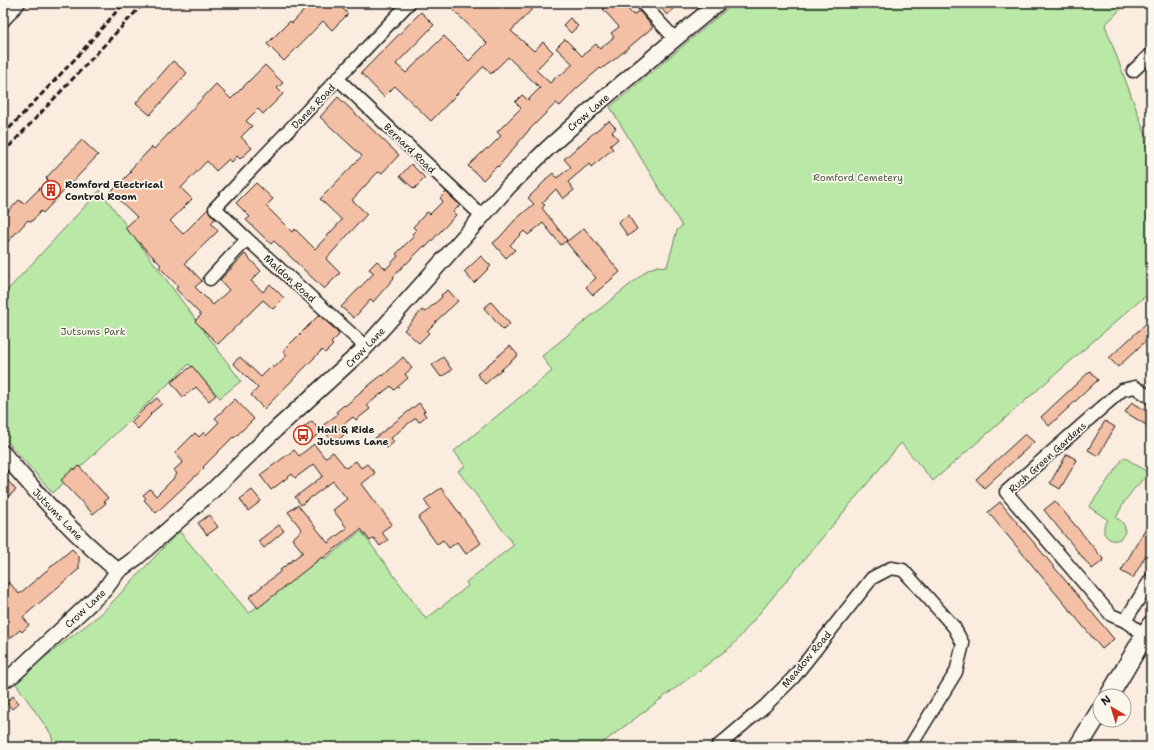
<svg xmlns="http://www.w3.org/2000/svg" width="1154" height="750" font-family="'Shantell Sans',sans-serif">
<rect width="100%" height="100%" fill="#faecde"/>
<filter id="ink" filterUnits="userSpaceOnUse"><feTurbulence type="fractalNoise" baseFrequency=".025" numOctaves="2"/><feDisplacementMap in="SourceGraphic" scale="8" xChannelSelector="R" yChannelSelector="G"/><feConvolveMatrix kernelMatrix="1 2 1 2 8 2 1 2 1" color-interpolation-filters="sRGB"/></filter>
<g filter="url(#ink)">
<!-- green -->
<g fill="#b9e8a7" stroke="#6a8262">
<polygon points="734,3 1127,3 1105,25 1145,133 1151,140 1151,291 933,481 901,443 733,645 597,747 54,747 51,734 14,681 102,613 179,531 249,613 322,557 325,559 361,531 426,619 468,586 466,582 514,545 458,471 465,466 454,451 552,371 542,356 649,269 658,266 667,267 677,230 682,226 610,107"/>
<polygon points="100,190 241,381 220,398 189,364 53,493 3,437 3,295"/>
<path d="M1124 457 1149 473 1133 490 1124 502 1116 518C1126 522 1128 532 1120 539 1113 542 1108 540 1104 533V526L1108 520 1089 507Z"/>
</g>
<!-- building -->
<g fill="#f4c0a5" stroke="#1c1c1c">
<polygon points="311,3 337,3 348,14 332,30 323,21 284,61 267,44 290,21 292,23"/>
<polygon points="446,3 538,3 511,31 534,51 543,42 553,52 536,70 550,83 559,74 560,76 573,64 556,48 565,39 582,56 596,44 600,49 614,37 611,33 619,27 603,9 610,3 623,3 633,15 639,11 653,27 615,59 601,69 600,68 575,90 560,106 556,103 529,130 498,167 497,166 483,180 468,166 487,148 488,149 501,136 497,132 521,108 515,102 522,95 528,100 540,88 508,57 491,74 484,66 431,121 395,86 384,97 361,73 421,12 434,25 396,64 406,73 444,36 469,61 487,43"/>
<polygon points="657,3 681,3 667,15"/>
<polygon points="570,18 578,26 571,33 563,25"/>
<polygon points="173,61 187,73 150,115 136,103"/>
<polygon points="265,65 283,83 277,88 283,94 263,114 258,109 246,121 252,126 241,137 252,148 240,159 237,156 232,162 229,159 216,171 207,161 181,188 192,199 170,221 183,234 208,209 210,213 215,219 211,223 218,231 185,263 202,281 195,287 213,305 229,290 220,280 245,254 261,271 251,281 263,292 270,284 284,298 273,309 263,300 218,344 195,321 201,315 176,289 178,286 159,267 161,265 125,228 137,217 111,192 131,172 129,171 152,147 154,149 216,84 231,99"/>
<polygon points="338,97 399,155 382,173 378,172 352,200 367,214 326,259 340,273 324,289 274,241 271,244 246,220 250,217 236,203 256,183 273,199 266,206 292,232 295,229 315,249 342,220 320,199 362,156 320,117"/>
<polygon points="609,121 616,128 612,132 618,139 610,146 613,149 591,167 589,164 568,182 574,190 563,199 556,189 542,203 545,205 542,208 567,240 561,245 543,223 528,235 524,231 510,245 515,250 506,258 493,243 500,237 515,220 534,204 528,198 546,180 546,179 553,173 557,178 571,167 564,159 605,123 605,124"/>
<polygon points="82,140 98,155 43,213 41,211 31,222 28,220 3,247 3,217 19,200 24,204 48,180 46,178"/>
<polygon points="411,164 425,178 414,189 400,176"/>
<polygon points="446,192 460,205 453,212 456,215 426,247 424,246 406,264 406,263 393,277 394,278 373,302 371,299 354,318 341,307 374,273 369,269 377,261 386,269 398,256 396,254 414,236 412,234 416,230 413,227 427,212 430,214 443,201 440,198"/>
<polygon points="628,215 637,229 628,236 618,222"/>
<polygon points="584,228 620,272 593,295 586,287 596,278 566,242"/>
<polygon points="481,256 491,266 474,283 464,272"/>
<polygon points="448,290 458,301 435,322 436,322 427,331 429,333 419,343 404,330 422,310 425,312 442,297 441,295"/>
<polygon points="491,302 510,324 503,330 484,308"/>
<polygon points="319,315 338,332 337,333 339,335 331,343 333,345 325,353 322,350 264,409 251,395 258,388 233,363 240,357 261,377 272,366 274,368 287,355 283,351"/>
<polygon points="1151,319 1151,336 1118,367 1109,358"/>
<polygon points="510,346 518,355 485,384 477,374"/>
<polygon points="403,357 412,368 405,374 408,378 394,390 391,386 367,405 370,409 356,420 353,417 339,428 344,435 334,443 321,427 338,414 336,412 344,405 345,406 358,395 358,394 382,375 383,376"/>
<polygon points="443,357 452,370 441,377 432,365"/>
<polygon points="192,366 216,395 209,401 196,387 183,397 171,382"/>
<polygon points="1090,371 1098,380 1049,426 1041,417"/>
<polygon points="157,398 162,404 150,414 151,415 138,429 131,422 145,408"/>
<polygon points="235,399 254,419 234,438 233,437 203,467 204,468 156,513 144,500 146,498 143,495 150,489 156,496 172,480 177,474 174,470 183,462 175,453 195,433 199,437 204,432 206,435 219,422 215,418"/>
<polygon points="1132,402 1151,414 1151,428 1125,412"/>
<polygon points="419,403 425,411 423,412 426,416 419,422 416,418 409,423 391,438 394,442 387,448 384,444 382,446 375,438"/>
<polygon points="312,421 321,433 312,439 304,427"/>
<polygon points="1105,421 1115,427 1098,456 1088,450"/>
<polygon points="1025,434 1034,442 984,488 976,479"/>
<polygon points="314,444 325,458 333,452 346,468 356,461 361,468 367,464 375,473 362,484 392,524 381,532 388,540 380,546 374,538 370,541 361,529 323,558 322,557 258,608 249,597 281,571 280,570 303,552 292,539 302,530 288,512 298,505 328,543 347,528 333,510 347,499 333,481 301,505 295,497 323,476 314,464 295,478 292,474 271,490 260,475 294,450 299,456"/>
<polygon points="1067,454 1077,460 1060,489 1050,483"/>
<polygon points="79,466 108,498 104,501 106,503 93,514 61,480 74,468 75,470"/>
<polygon points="3,475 16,490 3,501"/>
<polygon points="441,488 481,543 466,554 457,542 449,548 443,540 437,544 418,518 430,509 424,500"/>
<polygon points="252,490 261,501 248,511 240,499"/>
<polygon points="1055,501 1104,560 1092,569 1044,510"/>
<polygon points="1000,502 1114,639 1102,649 988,512"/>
<polygon points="209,515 218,527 207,535 198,523"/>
<polygon points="1151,519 1151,546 1133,578 1121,571"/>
<polygon points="279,525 284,531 264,548 258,541"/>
<polygon points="72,549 79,556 79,569 23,617 29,625 22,632 20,630 3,644 3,587 9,582 19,594"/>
<polygon points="13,696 19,703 12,709 6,702"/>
</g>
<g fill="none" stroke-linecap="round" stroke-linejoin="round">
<!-- minor casing -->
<g stroke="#1c1c1c" stroke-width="15">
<g id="minor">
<polyline points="642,3 675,39"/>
<polyline points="3,21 19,3"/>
<polyline points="1133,71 1151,54"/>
<polyline points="338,79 483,217"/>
<polyline points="210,279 247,239"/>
<polyline points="366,347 247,239 215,208 409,3"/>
<polyline points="1125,621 1151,579"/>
<polyline points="1145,635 1125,621 1111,615 1006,492 1122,390 1135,387 1151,398"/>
<polyline points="717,747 765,706 793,678 872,578 891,568 903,570 954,627 963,644 956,672 910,747"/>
</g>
</g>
<!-- tertiary casing -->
<g stroke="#1c1c1c" stroke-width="18">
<g id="tertiary">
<path d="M3 453C38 495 75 536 118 571"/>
<polyline points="3,681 14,674 105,589 118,571 136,558 212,491 275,430 366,347 509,186 548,148 597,104 718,3"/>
</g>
</g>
<!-- primary casing -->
<g stroke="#1c1c1c" stroke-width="21">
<g id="primary">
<polyline points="1109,696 1151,625"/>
<polyline points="1078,747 1100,711"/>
</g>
</g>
<!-- minor -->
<use href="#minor" stroke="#fbf7ec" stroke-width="12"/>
<!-- tertiary -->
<use href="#tertiary" stroke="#fbf7ec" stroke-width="15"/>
<!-- primary -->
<use href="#primary" stroke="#fbf7ec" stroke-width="18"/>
<!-- rail -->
<g stroke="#1c1c1c" stroke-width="3" stroke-dasharray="6 3" stroke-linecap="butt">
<polyline points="3,135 74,60 124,3"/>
<polyline points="3,153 144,3"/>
</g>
</g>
</g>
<!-- icons -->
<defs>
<g id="building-ring" transform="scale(1)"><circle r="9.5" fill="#fbf7ec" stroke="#c8321e" stroke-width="1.5"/><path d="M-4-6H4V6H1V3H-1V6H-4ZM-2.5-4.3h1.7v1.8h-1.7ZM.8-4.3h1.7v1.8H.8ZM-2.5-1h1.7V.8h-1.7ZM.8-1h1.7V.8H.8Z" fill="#c8321e"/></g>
<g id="bus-ring" transform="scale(1)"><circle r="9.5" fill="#fbf7ec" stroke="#c8321e" stroke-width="1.5"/><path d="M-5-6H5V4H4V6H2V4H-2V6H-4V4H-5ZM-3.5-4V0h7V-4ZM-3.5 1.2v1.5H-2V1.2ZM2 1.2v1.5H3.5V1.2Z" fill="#c8321e"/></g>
</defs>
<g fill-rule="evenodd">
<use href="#building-ring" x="51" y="190"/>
<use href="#bus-ring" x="303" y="435"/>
</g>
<g text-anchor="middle" stroke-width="3.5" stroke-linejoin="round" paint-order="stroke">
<!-- street labels -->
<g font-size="10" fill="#1c1c1c" stroke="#fbf7ec">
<text transform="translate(313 106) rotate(-46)" y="4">Danes Road</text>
<text transform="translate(588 112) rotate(-41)" y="4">Crow Lane</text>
<text transform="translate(410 148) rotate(44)" y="4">Bernard Road</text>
<text transform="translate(290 278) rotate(42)" y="4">Maldon Road</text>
<text transform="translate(365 347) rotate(-46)" y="4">Crow Lane</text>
<text transform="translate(1047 457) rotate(-42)" y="4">Rush Green Gardens</text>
<text transform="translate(58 514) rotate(46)" y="4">Jutsums Lane</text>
<text transform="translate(85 608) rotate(-43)" y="4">Crow Lane</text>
<text transform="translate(806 659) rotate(-50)" y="4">Meadow Road</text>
</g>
<!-- park labels -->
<g font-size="10" fill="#4b5946" stroke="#fbf7ec">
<text x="858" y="181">Romford Cemetery</text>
<text x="93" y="335">Jutsums Park</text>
</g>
<!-- poi labels -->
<g font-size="10" font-weight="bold" fill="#1c1c1c" stroke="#fbf7ec" text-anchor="start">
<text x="65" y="188">Romford Electrical<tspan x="65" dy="12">Control Room</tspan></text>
<text x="317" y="433">Hail &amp; Ride<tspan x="317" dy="12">Jutsums Lane</tspan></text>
</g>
</g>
<!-- margin -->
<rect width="1154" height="750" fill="none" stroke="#fbf7ec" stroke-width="16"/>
<rect x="8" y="8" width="1138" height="734" fill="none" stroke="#1c1c1c" stroke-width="1.5" filter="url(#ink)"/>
<!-- north arrow -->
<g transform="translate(1112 708) rotate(322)"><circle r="19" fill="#fbf7ec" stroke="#a29f99"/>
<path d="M0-3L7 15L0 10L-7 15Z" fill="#c8321e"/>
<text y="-6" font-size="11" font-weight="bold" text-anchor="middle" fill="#1c1c1c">N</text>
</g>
</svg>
